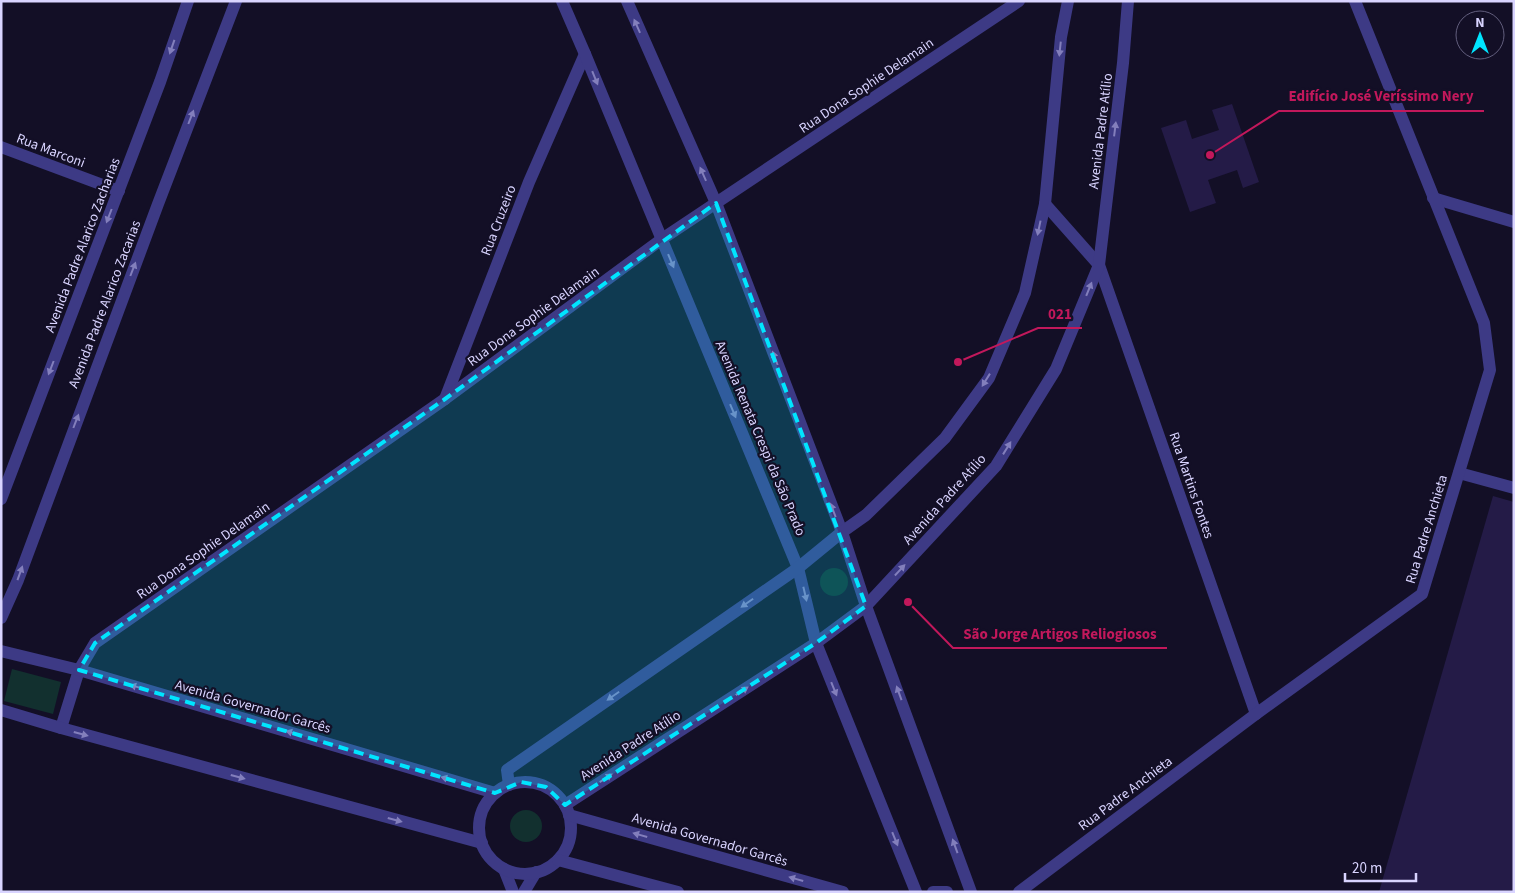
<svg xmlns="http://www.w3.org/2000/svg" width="1515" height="893" font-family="'Source Sans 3',sans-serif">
<rect width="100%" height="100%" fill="#130f26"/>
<!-- green -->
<g fill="#12302f">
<circle cx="834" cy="582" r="14"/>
<polygon points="12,669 61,682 53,714 4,701"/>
<circle cx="526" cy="826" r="16"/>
</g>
<!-- building -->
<g fill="#241b47">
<polygon points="1232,104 1259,182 1243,188 1237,170 1208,180 1216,203 1190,212 1161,128 1186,120 1192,139 1219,130 1212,110"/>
<polygon points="1493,496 1514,502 1514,892 1379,892"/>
</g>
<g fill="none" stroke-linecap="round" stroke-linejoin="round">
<!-- minor -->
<g stroke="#3d3a85" stroke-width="12">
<polyline points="1,147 119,191"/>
<polyline points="1433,198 1514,222"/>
<polyline points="1045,204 1099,265 1256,714"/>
<polyline points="445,399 529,182 585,54"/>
<polyline points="1459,473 1514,488"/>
<polyline points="61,728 79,670 95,643 445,399 662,239 1019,1"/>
<polyline points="504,869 513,892"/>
<polyline points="524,892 536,872"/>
<polyline points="1019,892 1256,714 1422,594 1490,370 1484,323 1355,1"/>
</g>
<!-- tertiary -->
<g stroke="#3d3a85" stroke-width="12">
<polyline points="562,1 585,54 798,568 816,643 916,892"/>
<polyline points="627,1 716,203 842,532 866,606 971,892"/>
<polyline points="1,499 160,82 188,1"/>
<polyline points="1,618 18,580 158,204 236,1"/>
<polyline points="1,651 79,670 495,793"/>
<polyline points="1,710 61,728 482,843"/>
<circle cx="525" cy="828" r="46"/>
<polyline points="509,785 507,770 798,568 842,532 866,515 945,438 989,378 1025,293 1045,204 1061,37 1068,1"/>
<polyline points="565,805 816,643 866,606 996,466 1056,369 1099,265 1123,63 1128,1"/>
<polyline points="569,815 843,892"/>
<polyline points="558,860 678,892"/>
<polyline points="933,892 947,892"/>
</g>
</g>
<!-- one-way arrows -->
<defs><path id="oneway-solid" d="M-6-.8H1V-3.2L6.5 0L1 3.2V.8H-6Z" transform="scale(1.25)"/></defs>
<g fill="#837fbc">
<use href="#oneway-solid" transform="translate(637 26) rotate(-114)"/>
<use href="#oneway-solid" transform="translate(172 47) rotate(109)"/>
<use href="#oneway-solid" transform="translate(1060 49) rotate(96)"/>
<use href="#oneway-solid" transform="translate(595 78) rotate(68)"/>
<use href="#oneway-solid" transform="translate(191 117) rotate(-69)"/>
<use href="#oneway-solid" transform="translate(1115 129) rotate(-83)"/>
<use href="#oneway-solid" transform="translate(703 174) rotate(-114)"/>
<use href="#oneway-solid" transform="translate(109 216) rotate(111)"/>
<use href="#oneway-solid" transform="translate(1039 228) rotate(102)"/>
<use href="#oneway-solid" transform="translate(671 261) rotate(67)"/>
<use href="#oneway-solid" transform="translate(133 269) rotate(-69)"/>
<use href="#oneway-solid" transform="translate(1089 289) rotate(-68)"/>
<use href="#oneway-solid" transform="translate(775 358) rotate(-111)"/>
<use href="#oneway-solid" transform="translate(51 368) rotate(111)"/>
<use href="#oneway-solid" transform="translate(986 380) rotate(122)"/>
<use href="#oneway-solid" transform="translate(733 411) rotate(67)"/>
<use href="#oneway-solid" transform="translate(76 421) rotate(-69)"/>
<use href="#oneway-solid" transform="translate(1007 448) rotate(-58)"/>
<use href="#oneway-solid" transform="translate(833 510) rotate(-111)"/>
<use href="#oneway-solid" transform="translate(900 570) rotate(-47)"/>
<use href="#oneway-solid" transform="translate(20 573) rotate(-70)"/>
<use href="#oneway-solid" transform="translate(805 594) rotate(77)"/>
<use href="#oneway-solid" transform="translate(747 603) rotate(145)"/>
<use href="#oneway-solid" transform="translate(137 687) rotate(-164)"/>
<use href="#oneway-solid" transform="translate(834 689) rotate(68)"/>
<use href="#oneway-solid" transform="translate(742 691) rotate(-33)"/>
<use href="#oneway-solid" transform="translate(899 693) rotate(-110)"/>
<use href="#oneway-solid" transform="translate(613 696) rotate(145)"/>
<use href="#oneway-solid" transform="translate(293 733) rotate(-164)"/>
<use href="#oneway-solid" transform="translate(81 734) rotate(15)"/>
<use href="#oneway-solid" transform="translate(238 777) rotate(15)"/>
<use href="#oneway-solid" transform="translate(606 778) rotate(-33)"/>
<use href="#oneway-solid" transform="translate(448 779) rotate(-164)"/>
<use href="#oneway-solid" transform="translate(395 820) rotate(15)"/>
<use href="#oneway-solid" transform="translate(640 835) rotate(-164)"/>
<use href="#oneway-solid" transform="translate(895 839) rotate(68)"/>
<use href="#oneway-solid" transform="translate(955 846) rotate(-110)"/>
<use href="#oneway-solid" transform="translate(796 879) rotate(-164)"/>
</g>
<!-- marked area -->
<path fill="#00e5ff" fill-opacity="0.2" stroke="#00e5ff" stroke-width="4" stroke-dasharray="10 6" stroke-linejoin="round" d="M716 203 866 606 816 643 565 805 546 787 521 782 495 793 79 670 95 643 445 399Z"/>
<g text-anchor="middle" stroke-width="4.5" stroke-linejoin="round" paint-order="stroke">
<!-- street labels -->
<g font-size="14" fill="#d9d4ff" stroke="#130f26">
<text transform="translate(866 85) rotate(-34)" y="5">Rua Dona Sophie Delamain</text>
<text transform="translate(1100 131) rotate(-83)" y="5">Avenida Padre Atílio</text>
<text transform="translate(51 150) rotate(21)" y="5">Rua Marconi</text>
<text transform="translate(498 220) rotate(-69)" y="5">Rua Cruzeiro</text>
<text transform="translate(82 245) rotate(-69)" y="5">Avenida Padre Alarico Zacharias</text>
<text transform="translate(104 304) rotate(-69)" y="5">Avenida Padre Alarico Zacarias</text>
<text transform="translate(533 316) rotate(-36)" y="5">Rua Dona Sophie Delamain</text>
<text transform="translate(761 438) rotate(67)" y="5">Avenida Renata Crespi da São Prado</text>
<text transform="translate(1192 485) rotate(71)" y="5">Rua Martins Fontes</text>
<text transform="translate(944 499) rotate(-48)" y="5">Avenida Padre Atílio</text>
<text transform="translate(1426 529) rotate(-73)" y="5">Rua Padre Anchieta</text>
<text transform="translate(203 550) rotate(-35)" y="5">Rua Dona Sophie Delamain</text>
<text transform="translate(253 706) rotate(16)" y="5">Avenida Governador Garcês</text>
<text transform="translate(630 745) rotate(-33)" y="5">Avenida Padre Atílio</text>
<text transform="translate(1125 793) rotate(-37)" y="5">Rua Padre Anchieta</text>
<text transform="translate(710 839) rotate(16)" y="5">Avenida Governador Garcês</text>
</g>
</g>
<!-- callouts -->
<path fill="none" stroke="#c2185b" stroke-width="2" d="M1210 155L1279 111H1484M958 362L1038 328H1082M908 602L953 648H1167"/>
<g fill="#c2185b" stroke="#130f26" stroke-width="2">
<circle cx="1210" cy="155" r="5"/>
<circle cx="958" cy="362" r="5"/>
<circle cx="908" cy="602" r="5"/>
</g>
<g font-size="15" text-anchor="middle" font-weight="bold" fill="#c2185b" stroke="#130f26" stroke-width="4.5" stroke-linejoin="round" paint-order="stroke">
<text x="1381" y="101">Edifício José Veríssimo Nery</text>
<text x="1060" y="319">021</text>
<text x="1060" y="639">São Jorge Artigos Reliogiosos</text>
</g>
<!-- border -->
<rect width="1515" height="893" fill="none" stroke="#d9d4ff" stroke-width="5"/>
<!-- north arrow -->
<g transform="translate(1480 35)"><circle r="24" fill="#130f26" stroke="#625e7d"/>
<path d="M0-4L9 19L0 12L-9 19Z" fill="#00e5ff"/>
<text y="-8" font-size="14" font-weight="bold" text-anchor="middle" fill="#d9d4ff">N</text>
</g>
<!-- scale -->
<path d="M1345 873v8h71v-8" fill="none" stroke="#d9d4ff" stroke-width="2.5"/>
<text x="1352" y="873" font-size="15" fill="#d9d4ff" stroke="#130f26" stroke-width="4" paint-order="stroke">20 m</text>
</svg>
